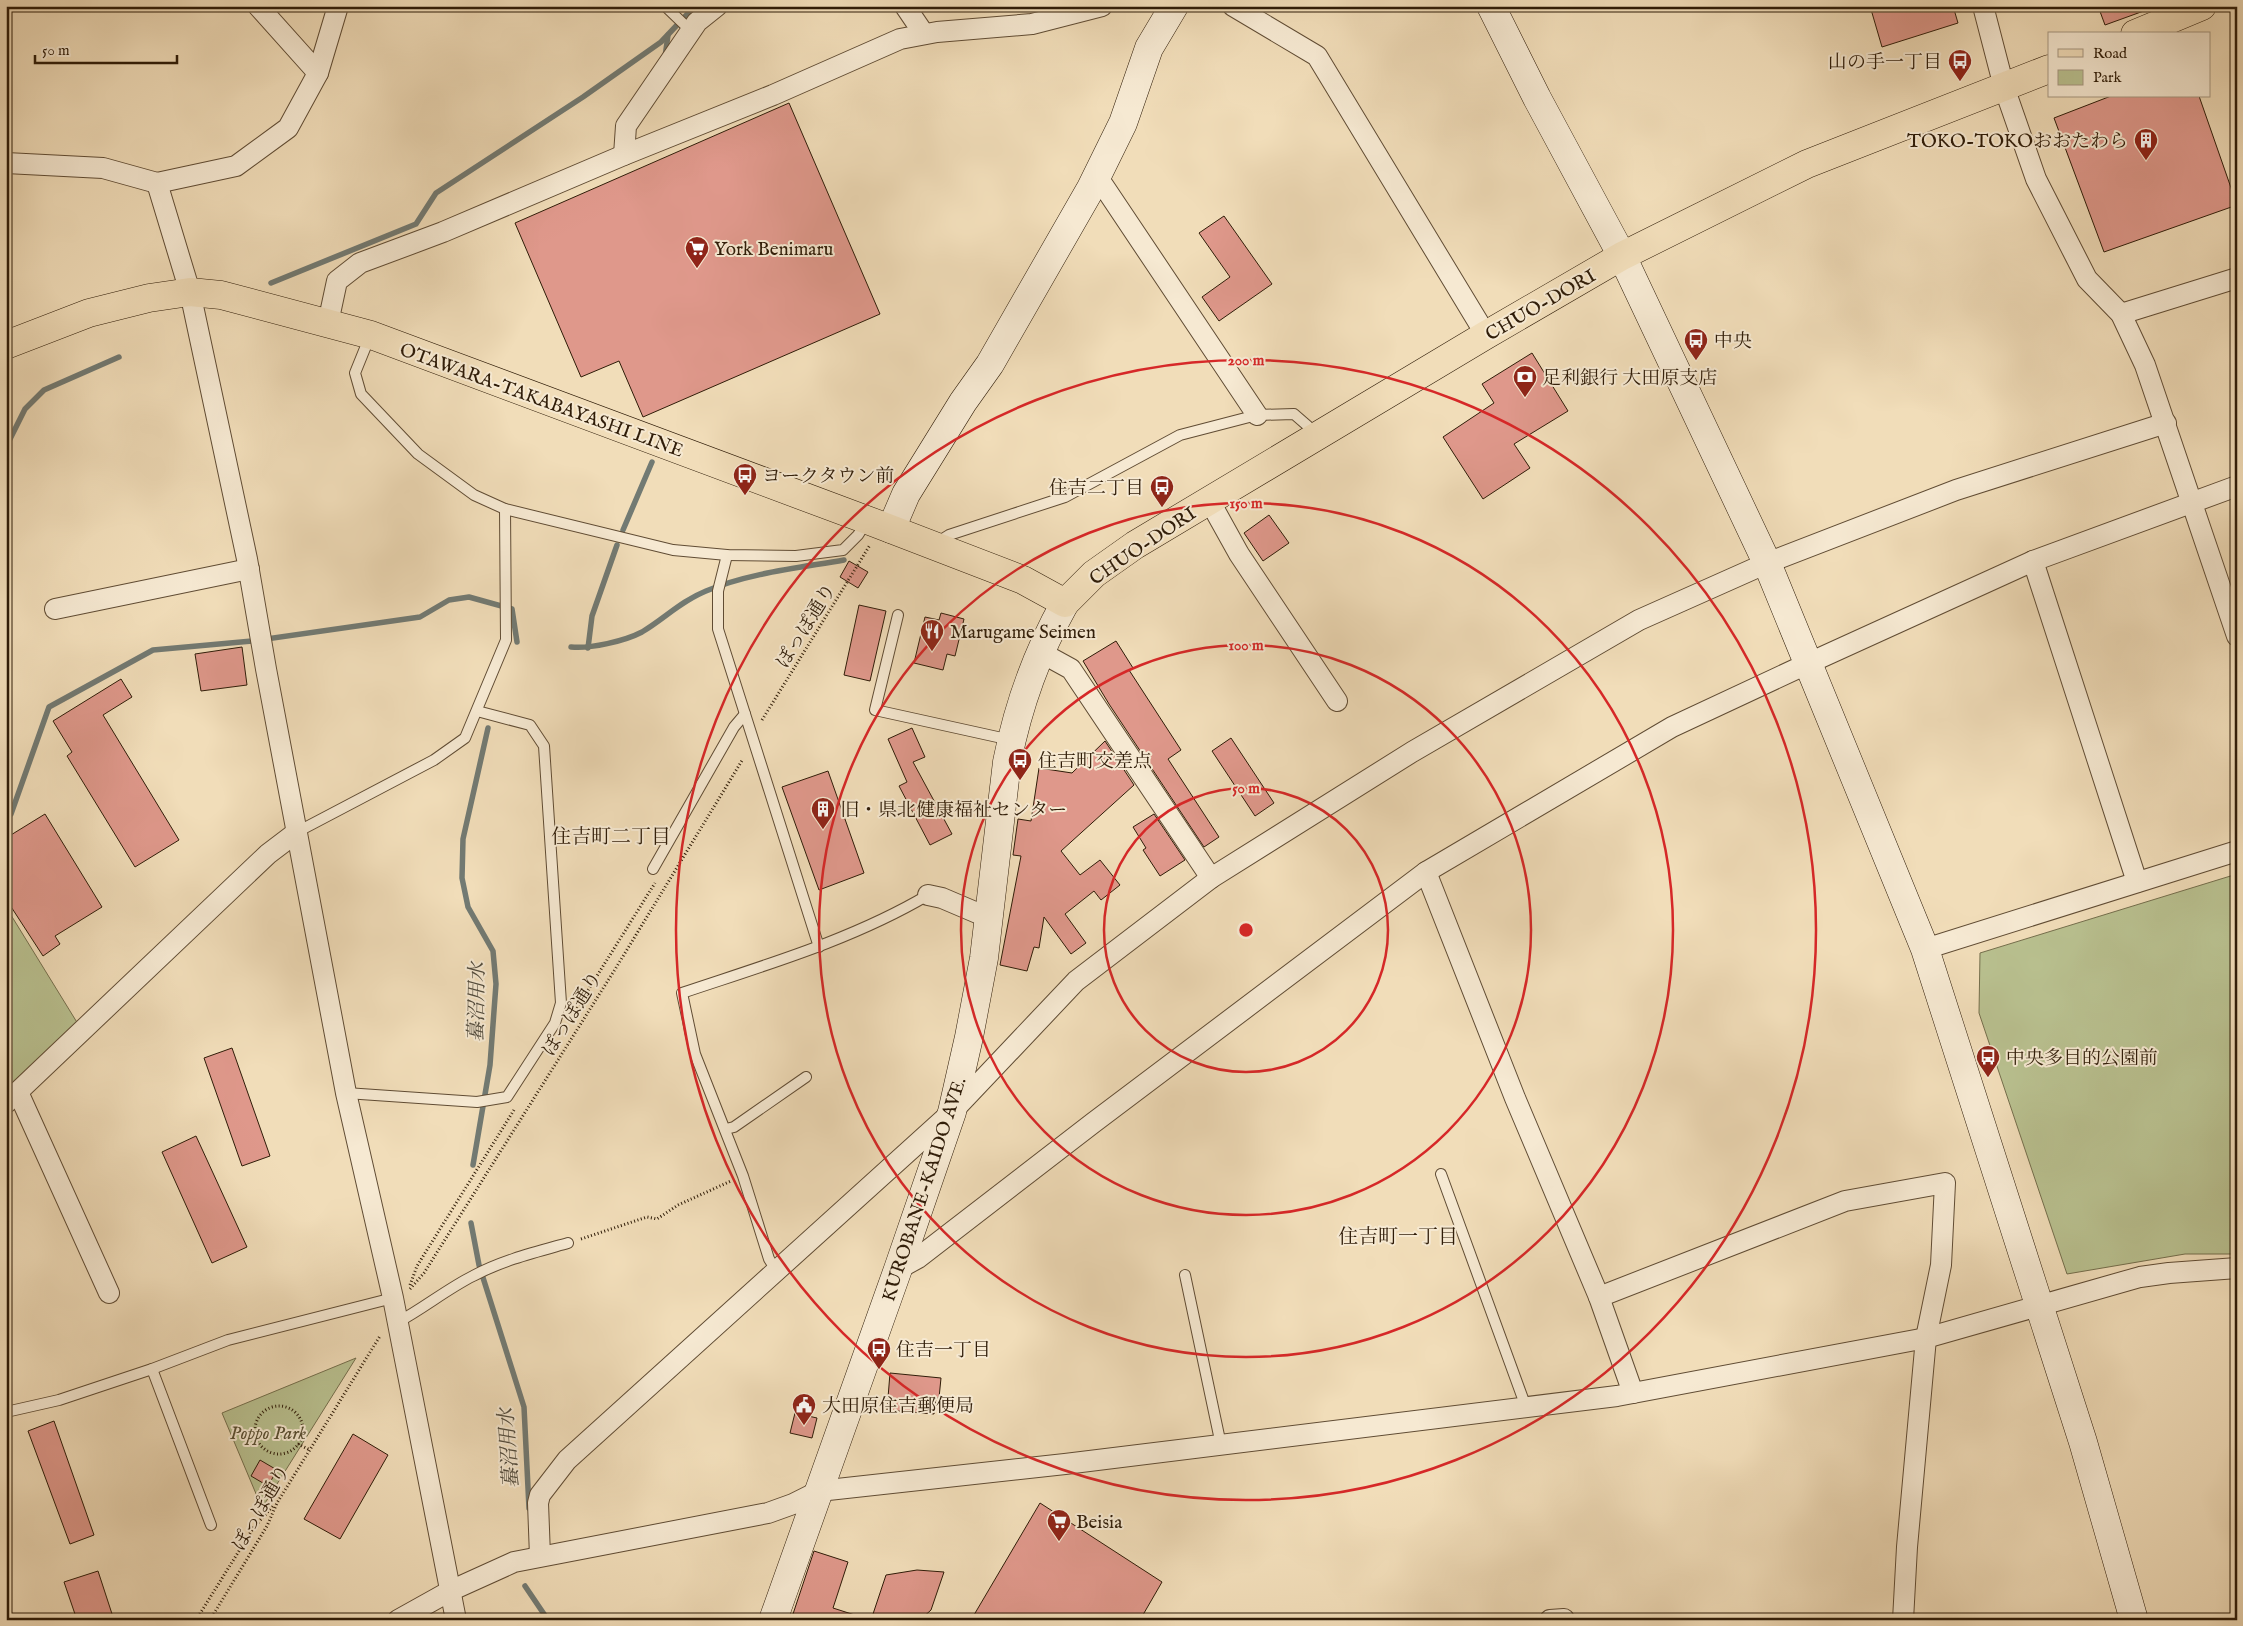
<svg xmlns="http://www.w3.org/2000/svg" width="2243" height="1626" font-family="'IM FELL English','Noto Serif JP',serif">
<rect width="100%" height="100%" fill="#f1ddb9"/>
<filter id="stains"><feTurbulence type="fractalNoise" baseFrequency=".004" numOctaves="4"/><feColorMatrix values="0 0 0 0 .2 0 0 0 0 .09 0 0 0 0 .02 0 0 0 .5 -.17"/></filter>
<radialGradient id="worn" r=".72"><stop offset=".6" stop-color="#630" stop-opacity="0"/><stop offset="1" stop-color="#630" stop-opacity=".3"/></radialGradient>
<!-- green -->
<g fill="#b9c190" stroke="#746e4c">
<polygon points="2237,874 2237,1254 2185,1254 2067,1274 1979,1013 1980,953"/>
<polygon points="6,907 78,1024 6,1094"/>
<polygon points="356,1358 262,1508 222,1413"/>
</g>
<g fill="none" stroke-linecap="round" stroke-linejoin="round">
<!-- stream -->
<g stroke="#727a73" stroke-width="5.5">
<polyline points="665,57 668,35"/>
<polyline points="271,283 416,224 436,193 583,97 661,42 695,6"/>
<polyline points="6,447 25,409 44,390 119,357"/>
<polyline points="623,530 652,462"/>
<path d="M571 647C590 649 625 641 642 632 664 619 681 601 706 591 749 573 798 568 844 560"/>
<polyline points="588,648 592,616 617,545"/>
<polyline points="6,820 11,814 49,707 153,650 252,641 420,617 449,600 469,597 512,609 517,642"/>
<polyline points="473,1165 490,1065 496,984 493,951 468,907 462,878 463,839 488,728"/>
<polyline points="471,1223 479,1265 524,1407 529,1508"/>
<polyline points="525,1586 548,1620"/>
</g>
</g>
<!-- building -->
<g fill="#df988b" stroke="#2f1c08">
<polygon points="1870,6 1953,6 1958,23 1882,47"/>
<polygon points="2098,6 2151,6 2152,8 2105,25"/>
<polygon points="2111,96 2199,96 2237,205 2104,252 2054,118"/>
<polygon points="789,103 880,314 643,417 619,361 581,377 515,223"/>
<polygon points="1224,216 1272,284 1219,321 1202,297 1230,277 1199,233"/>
<polygon points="1532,353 1568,411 1514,444 1530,468 1483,499 1443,437 1494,403 1482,384"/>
<polygon points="1269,515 1289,543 1263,561 1244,533"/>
<polygon points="849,561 868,572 858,588 840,577"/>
<polygon points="859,605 886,611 870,681 844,675"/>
<polygon points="941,613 964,619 955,656 947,654 943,670 914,663 925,617 939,620"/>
<polygon points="1116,641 1133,668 1129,670 1181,750 1168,759 1219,837 1204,847 1109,704 1083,661"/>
<polygon points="242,647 247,685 201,691 195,654"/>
<polygon points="121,679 132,697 103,715 179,840 135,867 67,756 72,752 53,721"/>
<polygon points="912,728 925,757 913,762 952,834 930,845 899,786 907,782 888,739"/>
<polygon points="1231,738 1274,803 1255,816 1212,751"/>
<polygon points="1105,741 1134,785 1061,851 1080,875 1100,860 1120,885 1101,900 1094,891 1065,914 1086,943 1071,954 1044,917 1039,948 1034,947 1027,971 1000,965 1021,856 1013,855 1018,819 1031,821 1039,768 1072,773"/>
<polygon points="828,771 864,873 819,890 782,787"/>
<polygon points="45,814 102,907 55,936 60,944 43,956 6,899 6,838"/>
<polygon points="1154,814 1185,860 1160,876 1143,850 1146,848 1133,827"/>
<polygon points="232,1048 270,1156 242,1166 204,1058"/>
<polygon points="196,1136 247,1247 212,1263 162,1152"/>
<polygon points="890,1373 941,1378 939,1398 936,1398 934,1414 887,1410"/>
<polygon points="795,1413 817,1418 812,1438 790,1433"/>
<polygon points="54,1421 94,1535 70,1544 28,1431"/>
<polygon points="353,1434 388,1455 340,1539 304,1519"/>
<polygon points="260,1460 277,1470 268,1486 251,1476"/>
<polygon points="1040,1503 1162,1582 1140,1620 971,1620"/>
<polygon points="814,1551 848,1562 833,1608 861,1617 860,1620 791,1620"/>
<polygon points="917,1570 944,1572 931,1610 920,1620 871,1620 886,1575"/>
<polygon points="98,1571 114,1620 77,1620 64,1582"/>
</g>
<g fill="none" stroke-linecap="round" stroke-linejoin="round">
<!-- lane casing -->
<g stroke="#604c34" stroke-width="12">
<g id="lane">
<polyline points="665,6 691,31"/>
<polyline points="370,336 355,373 361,394 418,454 474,495 505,509 673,550 727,555 796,556 843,550 858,535 867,521"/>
<polyline points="936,543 949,535 1065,497 1180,435 1257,415 1294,414 1317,434"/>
<polyline points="727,555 718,591 718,629 819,947"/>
<polyline points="898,615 875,710 1011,740"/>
<polyline points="297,832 434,760 465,738 506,640 505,509"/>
<polyline points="653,869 734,727 745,714"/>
<polyline points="346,1093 477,1102 507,1097 555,1023 561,1003 544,746 530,725 477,711"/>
<polyline points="726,1129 734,1127 806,1077"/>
<polyline points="1441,1174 1526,1407"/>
<path d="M776 1270 769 1259 743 1176 695 1054 682 993C765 965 852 940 928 895"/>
<polyline points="1185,1275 1221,1445"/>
<path d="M398 1322C424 1308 447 1289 473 1276 503 1260 536 1252 568 1243"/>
<polyline points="152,1369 211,1525"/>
<polyline points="6,1412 59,1400 152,1369 228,1340 393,1298"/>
</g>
</g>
<!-- street casing -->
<g stroke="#604c34" stroke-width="22">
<g id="street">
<polyline points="258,6 318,73"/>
<polyline points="338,6 318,73 288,128 236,166 157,183 190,292 247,559 266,669 346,1093 393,1298 456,1620"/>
<polyline points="905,6 924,34"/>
<polyline points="1233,6 1317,56 1486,335"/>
<polyline points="1983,6 2004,87 2036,179 2087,279 2121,314 2145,365 2237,636"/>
<polyline points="624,155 626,126 697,22 717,6"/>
<polyline points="6,163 103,168 157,183"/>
<polyline points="1097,176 1257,415"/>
<polyline points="2121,314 2237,278"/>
<polyline points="328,323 337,281 360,263 443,232 624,155 773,95 900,39 937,32 1032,24 1102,6"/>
<polyline points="1209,500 1239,554 1337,701"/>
<polyline points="2033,561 2137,882"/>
<polyline points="55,609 249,569"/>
<polyline points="1040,652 1071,669 1211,878"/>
<polyline points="1426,872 1515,1098 1599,1297 1633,1393"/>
<polyline points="928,895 942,898 989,918"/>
<polyline points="1925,949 2237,851"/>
<polyline points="18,1092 109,1293"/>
<polyline points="6,1103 268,854 297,832"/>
<polyline points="898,1269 918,1258 1093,1123 1426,872 1672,727 1809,663 2033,561 2237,486"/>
<polyline points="1599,1297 1845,1201 1945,1183 1941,1265 1926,1338 1907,1547 1903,1620"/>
<polyline points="540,1556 538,1503 540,1495 567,1460 952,1112 1076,981 1211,878 1412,752 1639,620 1767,563 1956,490 2166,423"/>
<polyline points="398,1620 450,1591 514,1562 768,1513 793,1504 819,1491 1065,1464 1617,1396 1926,1338 2140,1277 2169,1273 2237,1268"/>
<polyline points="1550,1620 1564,1619"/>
</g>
</g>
<!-- secondary casing -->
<g stroke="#2f1c08" stroke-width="29">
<g id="secondary">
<polyline points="1491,6 1537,98 1622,256 1767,563 1925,949 2083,1442 2134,1620"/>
<polyline points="891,529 906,494 963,402 990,364 1091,188 1123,123 1149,48 1174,6"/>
<path d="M773 1620 898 1269 952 1112 969 1037 984 958 1007 762C1018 706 1037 653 1065 603"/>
</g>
</g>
<!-- primary casing -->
<g stroke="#2f1c08" stroke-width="29">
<g id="primary">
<polyline points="2135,34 2202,6"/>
<polyline points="6,345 89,313 149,298 190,292 221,295 371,335 867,520 1023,580 1065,603 1094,574 1135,545 1486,335 1622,256 1807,164 2049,69"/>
</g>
</g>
<!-- path -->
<g stroke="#2f1c08" stroke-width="3" stroke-dasharray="1 2.5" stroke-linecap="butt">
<polyline points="762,720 870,545"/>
<polyline points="575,1011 655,883"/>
<polyline points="581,1239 647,1217 657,1219 678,1205 731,1181"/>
<polyline points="410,1285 417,1266 514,1110"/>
<polyline points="410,1289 424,1273 614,971 743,759"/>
<circle cx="279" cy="1430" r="24"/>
<polyline points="298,1444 310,1450"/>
<polyline points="196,1620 254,1527 274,1505"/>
<polyline points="210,1620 267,1526 277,1503 380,1336"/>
</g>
<!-- lane -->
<use href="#lane" stroke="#f6e9d2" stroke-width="10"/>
<!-- street -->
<use href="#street" stroke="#f6e9d2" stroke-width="20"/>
<!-- secondary -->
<use href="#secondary" stroke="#f6e9d2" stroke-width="28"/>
<!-- primary -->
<use href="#primary" stroke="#f1ddb9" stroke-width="28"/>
</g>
<!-- distance rings -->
<g fill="none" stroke="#d62828" stroke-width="2.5">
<circle cx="1246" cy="930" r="142"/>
<circle cx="1246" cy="930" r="285"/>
<circle cx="1246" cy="930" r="427"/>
<circle cx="1246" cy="930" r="570"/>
</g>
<!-- icons -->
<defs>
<g id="bus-pin" transform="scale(1.25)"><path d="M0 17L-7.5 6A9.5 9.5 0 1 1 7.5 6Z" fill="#8f2418" stroke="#f6e9d2"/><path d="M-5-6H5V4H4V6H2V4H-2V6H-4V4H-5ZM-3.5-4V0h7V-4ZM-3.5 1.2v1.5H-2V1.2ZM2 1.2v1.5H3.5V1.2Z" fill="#fff"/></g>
<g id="building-pin" transform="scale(1.25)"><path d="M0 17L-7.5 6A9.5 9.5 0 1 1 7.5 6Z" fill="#8f2418" stroke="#f6e9d2"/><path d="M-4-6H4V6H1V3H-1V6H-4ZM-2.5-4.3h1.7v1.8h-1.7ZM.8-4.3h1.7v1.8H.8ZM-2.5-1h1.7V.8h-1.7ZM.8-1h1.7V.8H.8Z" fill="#fff"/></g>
<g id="supermarket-pin" transform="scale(1.25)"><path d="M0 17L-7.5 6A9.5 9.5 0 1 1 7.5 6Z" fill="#8f2418" stroke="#f6e9d2"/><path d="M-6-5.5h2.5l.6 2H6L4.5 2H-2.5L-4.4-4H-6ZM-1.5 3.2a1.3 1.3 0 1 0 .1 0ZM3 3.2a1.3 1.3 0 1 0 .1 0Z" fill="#fff"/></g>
<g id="bank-pin" transform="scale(1.25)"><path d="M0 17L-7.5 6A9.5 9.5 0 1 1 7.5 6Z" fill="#8f2418" stroke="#f6e9d2"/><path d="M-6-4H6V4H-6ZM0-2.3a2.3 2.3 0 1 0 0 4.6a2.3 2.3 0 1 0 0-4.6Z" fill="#fff"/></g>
<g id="restaurant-pin" transform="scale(1.25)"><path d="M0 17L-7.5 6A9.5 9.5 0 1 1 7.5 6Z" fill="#8f2418" stroke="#f6e9d2"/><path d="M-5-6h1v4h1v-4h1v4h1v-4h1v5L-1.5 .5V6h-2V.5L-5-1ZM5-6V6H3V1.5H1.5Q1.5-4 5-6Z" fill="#fff"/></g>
<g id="civic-pin" transform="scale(1.25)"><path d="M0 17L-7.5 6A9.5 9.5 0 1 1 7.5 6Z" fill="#8f2418" stroke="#f6e9d2"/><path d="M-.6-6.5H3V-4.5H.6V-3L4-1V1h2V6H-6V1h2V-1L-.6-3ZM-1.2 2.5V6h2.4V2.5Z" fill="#fff"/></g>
</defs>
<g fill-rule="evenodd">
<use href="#bus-pin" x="1960" y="61"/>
<use href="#building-pin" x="2146" y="140"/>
<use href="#supermarket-pin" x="697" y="248"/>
<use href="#bus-pin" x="1696" y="340"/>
<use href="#bank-pin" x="1525" y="377"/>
<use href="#bus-pin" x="745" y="475"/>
<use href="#bus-pin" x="1162" y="487"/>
<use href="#restaurant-pin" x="932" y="631"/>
<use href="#bus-pin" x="1020" y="760"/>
<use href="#building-pin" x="823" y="809"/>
<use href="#bus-pin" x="1988" y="1057"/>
<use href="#bus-pin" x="879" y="1349"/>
<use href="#civic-pin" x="804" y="1405"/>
<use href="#supermarket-pin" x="1059" y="1521"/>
</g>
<g text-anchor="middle" stroke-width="4" stroke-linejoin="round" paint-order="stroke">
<!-- poi labels -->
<g font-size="19" fill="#2f1c08" stroke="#f6e9d2" text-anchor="start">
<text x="1942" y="68" text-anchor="end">山の手一丁目</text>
<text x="2128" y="147" text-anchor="end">TOKO-TOKOおおたわら</text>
<text x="714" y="255">York Benimaru</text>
<text x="1714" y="347">中央</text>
<text x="1542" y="384">足利銀行 大田原支店</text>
<text x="762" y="482">ヨークタウン前</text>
<text x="1144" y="494" text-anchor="end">住吉二丁目</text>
<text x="950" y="638">Marugame Seimen</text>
<text x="1038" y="767">住吉町交差点</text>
<text x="840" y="816">旧・県北健康福祉センター</text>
<text x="2006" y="1064">中央多目的公園前</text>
<text x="896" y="1356">住吉一丁目</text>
<text x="822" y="1412">大田原住吉郵便局</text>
<text x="1076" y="1528">Beisia</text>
</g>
<!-- street labels -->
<g font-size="19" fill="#2f1c08" stroke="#f6e9d2">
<text transform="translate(1540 304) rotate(-30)" y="7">CHUO-DORI</text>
<text transform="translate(542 399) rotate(20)" y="7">OTAWARA-TAKABAYASHI LINE</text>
<text transform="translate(1142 545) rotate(-34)" y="7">CHUO-DORI</text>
<text transform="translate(805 625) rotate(-58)" y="7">ぽっぽ通り</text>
<text transform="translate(571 1013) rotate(-58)" y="7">ぽっぽ通り</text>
<text transform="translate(923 1189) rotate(-72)" y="7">KUROBANE-KAIDO AVE.</text>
<text transform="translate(260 1507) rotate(-60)" y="7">ぽっぽ通り</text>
</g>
<!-- park labels -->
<g font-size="19" font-style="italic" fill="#584e31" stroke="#f6e9d2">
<text x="268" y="1439">Poppo Park</text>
</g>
<!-- neighbourhood labels -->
<g font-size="20" fill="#2f1c08" stroke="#f6e9d2">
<text x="611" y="843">住吉町二丁目</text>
<text x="1398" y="1243">住吉町一丁目</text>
</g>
<!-- water labels -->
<g font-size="20" font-style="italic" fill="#514b3d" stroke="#f6e9d2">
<text transform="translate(476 1002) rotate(-89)" y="7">蟇沼用水</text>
<text transform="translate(508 1448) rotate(-94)" y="7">蟇沼用水</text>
</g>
</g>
<circle cx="1246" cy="930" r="8" fill="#d62828" stroke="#f6e9d2" stroke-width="2.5"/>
<g font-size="15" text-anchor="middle" font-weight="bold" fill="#d62828" stroke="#f6e9d2" stroke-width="4" stroke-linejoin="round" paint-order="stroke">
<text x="1246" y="365">200 m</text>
<text x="1246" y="508">150 m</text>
<text x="1246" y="650">100 m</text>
<text x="1246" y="793">50 m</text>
</g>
<!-- margin -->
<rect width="2243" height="1626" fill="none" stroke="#f1ddb9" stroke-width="25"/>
<rect x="8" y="8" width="2228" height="1611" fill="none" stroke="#2f1c08" stroke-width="2.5"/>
<rect x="12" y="12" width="2218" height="1601" fill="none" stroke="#2f1c08"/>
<!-- legend -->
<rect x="2048" y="32" width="162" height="65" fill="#f6e9d2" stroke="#a69781"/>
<rect x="2058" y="49" width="25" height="8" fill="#f1ddb9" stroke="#a69781"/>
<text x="2093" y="58" font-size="15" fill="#2f1c08">Road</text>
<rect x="2058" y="70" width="25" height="15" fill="#b9c190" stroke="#a69781"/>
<text x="2093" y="82" font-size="15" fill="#2f1c08">Park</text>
<!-- scale -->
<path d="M35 55v8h142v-8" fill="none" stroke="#2f1c08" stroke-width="2.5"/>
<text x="42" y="55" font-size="15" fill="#2f1c08" stroke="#f6e9d2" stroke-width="4" paint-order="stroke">50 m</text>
<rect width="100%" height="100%" filter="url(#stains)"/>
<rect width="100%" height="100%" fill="url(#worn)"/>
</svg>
